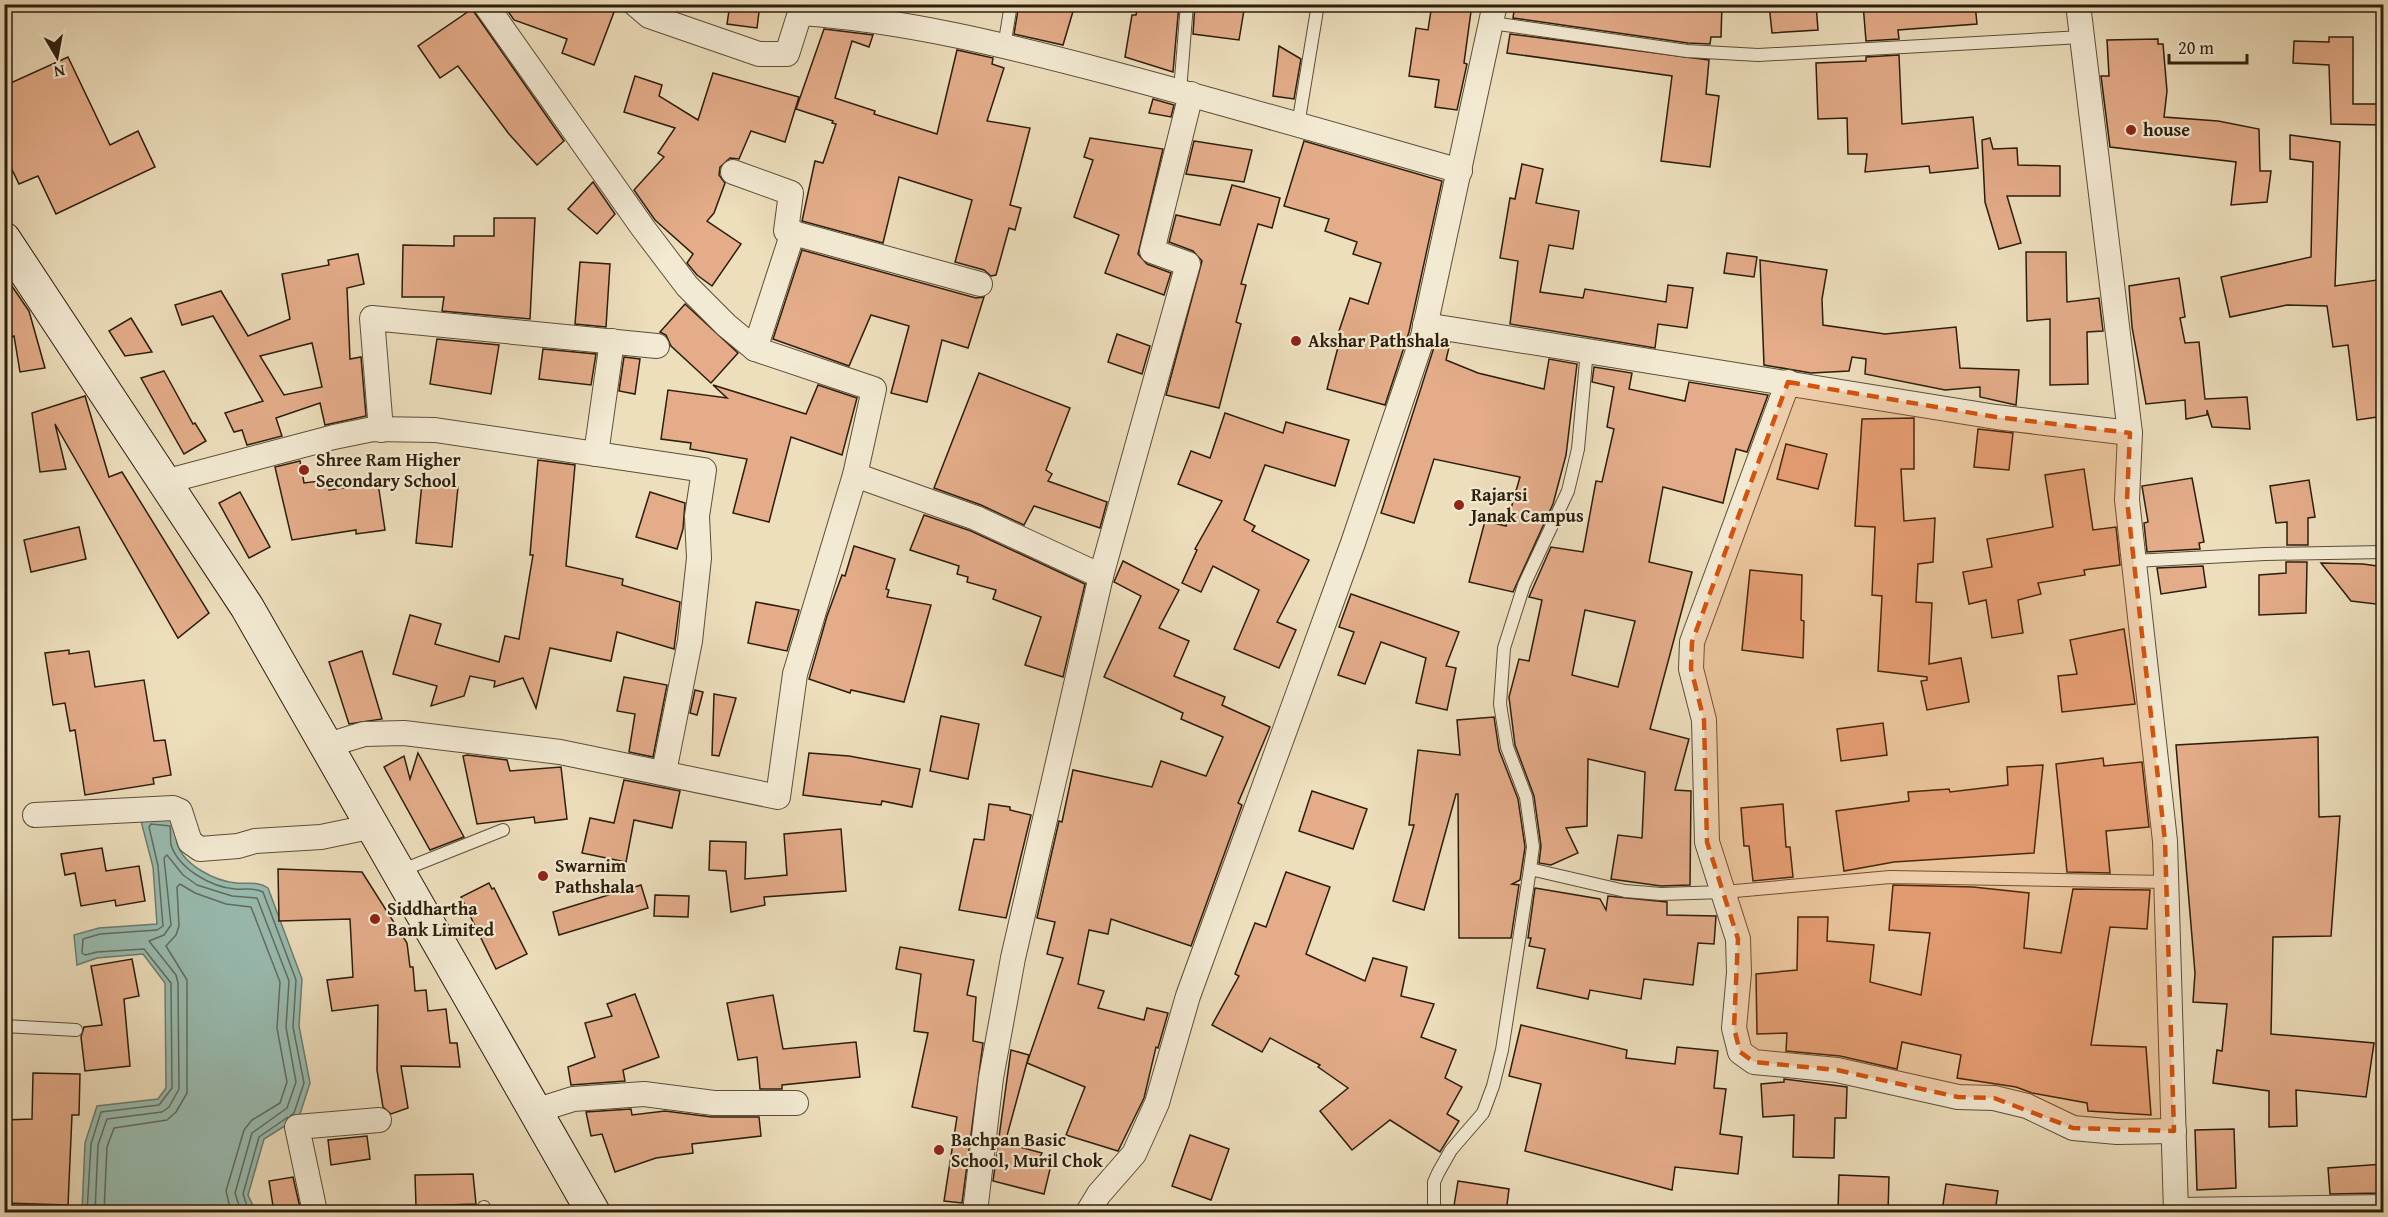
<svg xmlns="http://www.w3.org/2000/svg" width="2388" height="1217" font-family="'Gentium Book Plus',serif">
<rect width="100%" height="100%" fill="#eddebc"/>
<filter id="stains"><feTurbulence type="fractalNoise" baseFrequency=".00333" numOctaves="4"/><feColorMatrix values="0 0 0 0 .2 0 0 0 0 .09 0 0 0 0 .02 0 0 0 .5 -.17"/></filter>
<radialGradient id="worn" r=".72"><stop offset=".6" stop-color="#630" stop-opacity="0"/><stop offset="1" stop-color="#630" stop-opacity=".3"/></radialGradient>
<!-- water -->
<path fill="#99bcb1" stroke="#6d7d6f" stroke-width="1.5" d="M140 817 177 819C177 826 175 836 177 843 183 865 215 881 236 883 248 884 258 881 268 888L302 979 299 1026 310 1083 299 1117 264 1139 248 1195 256 1212H82L85 1143 97 1106 158 1099 166 1088 165 983 143 954 97 958 77 965 74 935 99 928 157 924 153 867Z"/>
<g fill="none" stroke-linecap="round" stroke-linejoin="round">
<!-- shore -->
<g stroke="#626d5e" stroke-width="1.5">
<path d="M87 1212 91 1144 101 1112 159 1105 172 1088 171 983 144 949 97 952 85 955 82 953 83 939 100 934 157 930 163 926 158 866 149 827 151 824 170 826C171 832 170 839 171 845 179 869 211 887 235 889 244 890 255 887 263 892L296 980 293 1027 304 1083 294 1113 290 1116"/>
<polyline points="95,1212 98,1145 107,1119 162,1112 169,1107 179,1089 178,983 176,975 149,941 164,935 171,925 164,858 167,855 183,875 197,885 232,896 257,898 289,981 286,1027 296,1082 287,1108 252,1133 235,1193 241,1212"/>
<polyline points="104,1212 107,1147 114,1128 167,1120 176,1112 187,1093 187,980 166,946 176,935 179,926 177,887 180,884 195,893 226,904 251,907 280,982 277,1028 287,1082 280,1103 252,1120 244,1130 226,1191 231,1212"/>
<polyline points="249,1212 243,1194 259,1137 288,1117"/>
</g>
</g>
<!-- building -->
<g fill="#e4ac89" stroke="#2c1e0c" stroke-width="1.5" fill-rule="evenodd">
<polygon points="503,4 617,4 594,65 562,53 567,39 514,20"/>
<polygon points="730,4 760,4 757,28 727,24"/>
<polygon points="1019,4 1061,4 1074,8 1063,45 1014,34"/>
<polygon points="1138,4 1179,4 1173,72 1125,57 1132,15 1136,15"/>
<polygon points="1195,4 1245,4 1239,40 1193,34"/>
<polygon points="1432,4 1472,4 1464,63 1467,64 1457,110 1435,107 1439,80 1409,76 1416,28 1428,30"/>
<polygon points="1515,4 1722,4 1721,37 1711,37 1710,44 1688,43 1513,18"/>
<polygon points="1769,4 1816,4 1818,30 1772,33"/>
<polygon points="1863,4 1975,4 1977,24 1898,30 1899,39 1866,41"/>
<polygon points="472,9 564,141 537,165 509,134 458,66 440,78 418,46"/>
<polygon points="824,29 873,35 869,47 852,41 835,98 875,111 874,114 937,134 957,50 993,58 992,64 1004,68 987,121 1030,128 1010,205 1021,208 1015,230 1009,228 996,275 991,276 984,270 955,262 972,200 899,177 883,243 802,221 815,161 823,163 836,124 832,123 833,121 796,109"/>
<polygon points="1510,34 1709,60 1706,94 1719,96 1710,167 1661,161 1672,76 1507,53"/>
<polygon points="2329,37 2353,37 2353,104 2384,104 2384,125 2331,124 2329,65 2293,63 2294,41 2329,42"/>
<polygon points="2158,39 2158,44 2163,44 2167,91 2164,117 2218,121 2259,129 2260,171 2271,171 2267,202 2231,205 2236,162 2110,147 2101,76 2109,76 2107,40"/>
<polygon points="1279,46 1301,59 1294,99 1273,96"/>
<polygon points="1899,55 1902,124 1973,117 1978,168 1930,173 1929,166 1865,172 1867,154 1848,154 1847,118 1818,119 1816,63 1866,61 1866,57"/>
<polygon points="68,57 110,145 138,131 155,167 56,214 38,176 19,184 4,153 4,86"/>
<polygon points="713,73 799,97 785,142 751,131 739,159 730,158 720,167 719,175 725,183 714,213 707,221 741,244 712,286 697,275 687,263 693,254 655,220 634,190 664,157 658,153 675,128 624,112 635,76 662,85 659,96 698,120"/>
<polygon points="1153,99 1174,105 1171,117 1149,113"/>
<polygon points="2290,135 2340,142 2335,286 2384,279 2384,345 2378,346 2384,416 2357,420 2348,345 2333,347 2327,306 2287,305 2230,317 2221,277 2311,257 2313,162 2290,159"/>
<polygon points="1090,138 1163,149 1138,254 1147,264 1171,273 1164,295 1105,273 1119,235 1074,217 1093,160 1084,157"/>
<polygon points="1990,138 1993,149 2017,148 2018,165 2060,166 2060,196 2007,196 2021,243 1999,249 1985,202 1982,140"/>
<polygon points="1194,141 1252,150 1244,182 1186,174"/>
<polygon points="1304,141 1442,181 1409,332 1385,405 1327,389 1341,336 1338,334 1350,298 1368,304 1381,263 1353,254 1357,242 1325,231 1329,219 1284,206"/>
<polygon points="1522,164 1543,169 1536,203 1579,211 1573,249 1549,245 1540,292 1583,298 1585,289 1666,302 1668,285 1693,288 1687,328 1658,324 1655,348 1510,324 1518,261 1500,258 1510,198 1515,199"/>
<polygon points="593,182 615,214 597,234 568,209"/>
<polygon points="1232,185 1280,198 1272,228 1258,224 1241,284 1246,285 1236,322 1241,324 1219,408 1166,395 1202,261 1193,251 1169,242 1176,215 1220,225"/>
<polygon points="494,218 535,218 530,319 442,311 444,297 402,297 403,245 454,246 454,236 494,236"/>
<polygon points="802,250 976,298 984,297 968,348 942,340 927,402 891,393 909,326 871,315 849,366 773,339"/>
<polygon points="2026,252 2066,252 2067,302 2099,298 2103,331 2087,332 2088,384 2050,385 2050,319 2027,321"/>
<polygon points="1727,253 1757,257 1754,277 1724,273"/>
<path d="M358 254 364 284 347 288 350 359 361 357 366 416 325 425 320 403 276 418 282 436 247 445 242 430 234 432 225 413 263 401 213 316 182 325 175 305 221 291 248 336 290 319 282 274 329 265 328 260ZM312 343 322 387 284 395 260 356Z"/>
<polygon points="1760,260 1827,270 1822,299 1823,325 1885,334 1956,327 1960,368 2019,370 2016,405 1980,397 1980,387 1945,390 1865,374 1866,359 1852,357 1849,371 1811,373 1764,365"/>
<polygon points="580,262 610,264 606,327 575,324"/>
<polygon points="5,276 29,311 45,368 20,372 14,336 4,340 4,307 9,306"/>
<polygon points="2179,278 2185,317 2180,318 2185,343 2199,342 2205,399 2247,397 2250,429 2212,427 2207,410 2207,415 2186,419 2185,400 2146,404 2132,327 2129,286"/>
<polygon points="685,304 738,353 711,383 671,346 666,335 660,332"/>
<polygon points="131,318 152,352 125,356 109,331"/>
<polygon points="1117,334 1150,346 1142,374 1108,362"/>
<polygon points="437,339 499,345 491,394 430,384"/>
<polygon points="1436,341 1450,343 1446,360 1478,373 1544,389 1549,359 1577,364 1566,455 1553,504 1513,592 1469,582 1485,521 1506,526 1520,477 1434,459 1414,523 1381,513"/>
<polygon points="543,349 596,354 591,385 539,379"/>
<polygon points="624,357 640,359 635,394 619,391"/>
<path d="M1594 367 1632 373 1629 389 1685 401 1689 382 1768 395 1747 452 1736 449 1723 503 1663 487 1649 562 1692 572 1650 729 1689 739 1675 790 1691 791 1690 885 1661 886 1611 879 1618 835 1642 838 1645 772 1588 759 1587 826 1566 828 1578 853 1551 865 1539 863 1541 846 1534 796 1515 745 1509 697 1519 659 1529 661 1542 600 1529 597 1551 547 1583 552 1596 481 1602 482 1614 429 1607 427 1614 387 1592 382ZM1585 610 1635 621 1618 687 1572 675Z"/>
<polygon points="164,371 193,424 195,423 206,441 184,454 141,378"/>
<polygon points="979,373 1070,408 1046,470 1052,474 1048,481 1107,502 1100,528 1034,506 1024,525 981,505 934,488"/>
<polygon points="713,385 806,414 818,385 857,398 842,455 791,437 769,522 733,513 747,459 690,449 691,443 661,439 668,390 727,398"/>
<polygon points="85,396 109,477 122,472 209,613 178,638 55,424 66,469 40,472 32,413"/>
<polygon points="1225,413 1283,433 1286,422 1349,440 1335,486 1265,465 1244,520 1255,526 1252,531 1309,560 1277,622 1296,630 1279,668 1234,649 1259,590 1213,566 1201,592 1182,583 1197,550 1195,549 1222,501 1178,484 1191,451 1210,458"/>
<polygon points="1914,418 1914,469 1901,469 1904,521 1935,518 1933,562 1918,564 1916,602 1932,603 1929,664 1961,658 1969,702 1927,710 1921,681 1927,680 1927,677 1878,671 1882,596 1872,595 1875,527 1855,526 1862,419"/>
<polygon points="1978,429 2013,433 2009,470 1974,467"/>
<polygon points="1786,444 1827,454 1818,489 1777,479"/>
<polygon points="538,460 575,465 566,566 623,579 622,585 680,602 674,649 617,632 611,661 550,648 536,708 523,678 494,687 495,681 470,676 464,696 431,706 437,686 393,674 410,615 441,624 435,644 499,662 505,636 519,639 533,555 530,555"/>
<polygon points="300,461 304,483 328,480 329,490 378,483 385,530 356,534 356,530 292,540 275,467"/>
<polygon points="2084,469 2093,530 2116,527 2120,565 2084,570 2085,575 2038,583 2041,594 2018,600 2023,633 1992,638 1986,600 1969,604 1963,572 1992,567 1987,539 2053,527 2045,475"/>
<polygon points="2192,478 2204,542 2199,543 2200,549 2147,552 2144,523 2148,522 2142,486"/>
<polygon points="2309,480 2315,517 2308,518 2308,545 2287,545 2287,522 2276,523 2270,486"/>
<polygon points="422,483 458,487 452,547 416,543"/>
<polygon points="240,492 270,547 249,558 219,503"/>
<polygon points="650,492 685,503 683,529 677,549 636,537"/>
<polygon points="924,515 971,531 1085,584 1063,677 1025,665 1041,617 993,599 996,590 967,582 968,577 957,574 959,566 910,550"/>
<polygon points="79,527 86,559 31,572 24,540"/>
<polygon points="854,546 895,559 886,589 889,590 887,597 931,605 904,702 851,690 850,693 809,679 827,616 842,575 845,576"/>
<polygon points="1123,561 1179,590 1159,628 1189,641 1174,676 1225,697 1222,705 1270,727 1238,803 1242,805 1191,946 1111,919 1108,934 1089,930 1078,984 1104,991 1098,1008 1144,1020 1147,1008 1168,1013 1158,1048 1156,1047 1144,1098 1118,1151 1066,1135 1085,1087 1027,1063 1063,958 1047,954 1055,922 1037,918 1059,821 1062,822 1073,770 1152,787 1161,761 1206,776 1223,737 1181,719 1183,713 1104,677 1141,596 1114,582"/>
<polygon points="2286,562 2307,562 2306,613 2259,615 2259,575 2286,573"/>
<polygon points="2321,563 2363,564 2384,567 2384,605 2351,601"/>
<polygon points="2203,566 2206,587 2161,594 2157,568"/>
<polygon points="1750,570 1802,575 1801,620 1804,621 1803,658 1742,650"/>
<polygon points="1351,594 1459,632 1446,666 1456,668 1447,710 1416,703 1426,658 1381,642 1365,684 1338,675 1354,632 1339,627"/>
<polygon points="756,602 799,610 787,651 748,643"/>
<polygon points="2124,629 2135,704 2062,712 2058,676 2077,674 2070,640"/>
<polygon points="69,650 69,654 89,651 95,687 144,680 154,741 165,740 171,775 153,778 154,784 85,795 75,730 70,731 65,703 53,705 45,653"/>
<polygon points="362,651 382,719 349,724 329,662"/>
<polygon points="624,677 667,685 653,757 629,752 635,714 617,711"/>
<polygon points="695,690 703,692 697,715 690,713"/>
<polygon points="714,694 736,698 719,756 712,755"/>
<polygon points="941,716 979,724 968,779 930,771"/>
<polygon points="1494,717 1499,750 1518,799 1525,847 1520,880 1512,884 1519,885 1511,938 1459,938 1458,794 1456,794 1424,910 1393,901 1414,825 1409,825 1418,750 1460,755 1457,720"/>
<polygon points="1883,723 1887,755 1841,761 1837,729"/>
<polygon points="2318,737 2319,817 2340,816 2331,936 2273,937 2271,1034 2374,1043 2366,1097 2296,1090 2297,1126 2269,1127 2269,1091 2213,1083 2217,1050 2222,1051 2227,1004 2193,1002 2195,973 2176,745"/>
<polygon points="418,753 464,837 430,850 384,767 404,756 410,779"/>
<polygon points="809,753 849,756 920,769 912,807 882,801 881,805 803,795"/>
<polygon points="467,755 507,760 510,771 561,767 567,819 535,823 534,817 477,824 463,756"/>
<polygon points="2103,758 2104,766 2142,762 2149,827 2106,831 2110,873 2067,872 2056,764"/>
<polygon points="2043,765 2034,853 1894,862 1844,871 1836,811 1909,801 1908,792 1949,789 1950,792 2008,785 2007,767"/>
<polygon points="624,780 680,791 672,828 634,820 626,862 582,853 590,818 614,823"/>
<polygon points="1312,791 1367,809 1353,849 1299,831"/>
<polygon points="989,804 1010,807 1010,810 1031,815 1006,918 959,910 974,839 984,840"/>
<polygon points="1783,804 1786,847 1790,847 1793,877 1753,881 1749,846 1744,846 1741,808"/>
<polygon points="841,829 846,891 764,897 765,905 731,912 726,871 709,870 710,841 746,842 745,879 787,875 784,834"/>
<polygon points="102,848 106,871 139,866 145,901 116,906 115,900 81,906 75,873 65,875 61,854"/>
<polygon points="278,869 362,872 407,943 410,967 413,967 415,991 426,990 428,1011 446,1009 450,1043 457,1043 460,1067 401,1066 408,1108 391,1114 383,1107 377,1070 378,1005 332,1011 327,980 353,977 350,919 279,921"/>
<polygon points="1286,872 1330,887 1306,954 1365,981 1373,958 1407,967 1401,996 1434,1004 1421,1037 1456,1050 1445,1078 1462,1087 1447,1114 1459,1121 1440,1152 1390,1120 1352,1150 1320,1111 1348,1088 1318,1067 1320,1065 1270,1038 1262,1052 1212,1025 1239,976 1235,974 1255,923 1266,927"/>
<polygon points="489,883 492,889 494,888 527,954 496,969 461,897"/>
<polygon points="641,885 648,908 559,935 553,912"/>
<polygon points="1893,885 1973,887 2029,893 2024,948 2061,953 2073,889 2150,890 2147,929 2110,927 2091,1045 2146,1047 2151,1115 2088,1111 2087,1103 2032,1093 2016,1087 1957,1078 1961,1055 1902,1042 1897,1069 1840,1056 1786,1051 1787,1033 1757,1034 1756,974 1797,970 1798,917 1828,917 1827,941 1874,945 1870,982 1921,995 1930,933 1889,930"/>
<polygon points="1535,888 1600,899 1606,910 1608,896 1667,902 1667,915 1716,916 1714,944 1698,943 1693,985 1644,979 1641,999 1590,990 1588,999 1537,988 1545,949 1529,946 1531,938 1528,938"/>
<polygon points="655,895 689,896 688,917 654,916"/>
<polygon points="900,947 974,960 967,995 976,997 973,1041 983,1043 962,1203 944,1201 957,1117 912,1107 928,1033 914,1031 921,974 896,969"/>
<polygon points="132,959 139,996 124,999 130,1066 85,1071 81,1037 84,1027 102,1025 91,966"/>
<polygon points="635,994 659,1057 623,1070 625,1081 571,1085 568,1067 595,1057 585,1023 612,1016 607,1004"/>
<polygon points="773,995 783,1049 856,1042 860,1077 782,1085 782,1089 760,1089 757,1057 738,1060 727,1003"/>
<polygon points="1521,1025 1627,1050 1626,1058 1675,1064 1677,1047 1718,1051 1714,1088 1726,1089 1720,1134 1742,1137 1738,1174 1675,1167 1672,1190 1525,1151 1541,1084 1509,1076"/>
<polygon points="1011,1050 1029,1055 1005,1143 1042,1153 1039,1159 1051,1165 1044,1194 993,1181"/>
<polygon points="33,1073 80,1074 79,1115 72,1115 68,1205 4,1203 4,1120 32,1119"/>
<polygon points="1784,1079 1847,1087 1846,1118 1835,1118 1834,1158 1793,1157 1794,1115 1763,1117 1761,1084 1784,1082"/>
<polygon points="631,1109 632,1115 665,1111 712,1117 759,1117 761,1136 692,1144 693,1153 656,1158 615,1172 602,1134 591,1136 586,1112"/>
<polygon points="2234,1129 2236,1188 2197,1190 2195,1130"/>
<polygon points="1190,1135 1229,1149 1211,1200 1172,1186"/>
<polygon points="367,1136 370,1159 331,1165 328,1140"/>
<polygon points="2384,1164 2384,1193 2330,1194 2328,1168"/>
<polygon points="473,1174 476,1204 416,1206 415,1175"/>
<polygon points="1839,1175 1889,1177 1888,1212 1838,1212"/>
<polygon points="293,1177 301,1212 274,1212 269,1181"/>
<polygon points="1458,1181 1509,1189 1506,1212 1453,1212"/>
<polygon points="1946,1184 1998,1191 1995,1212 1942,1212"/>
</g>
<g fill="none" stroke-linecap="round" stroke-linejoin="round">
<!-- lane casing -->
<g stroke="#5c4e38" stroke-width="14">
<g id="lane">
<polyline points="1492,23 1687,51 1758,55 2082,37"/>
<polyline points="1004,47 1011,4"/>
<polyline points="1180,91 1187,4"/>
<polyline points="1298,125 1318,4"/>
<polyline points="2134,561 2265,554 2384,552"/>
<polyline points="1530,869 1533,847 1526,797 1507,747 1500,704 1504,648 1524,585 1568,491 1578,449 1587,350"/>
<polyline points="400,871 503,830"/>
<polyline points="4,1026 76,1030"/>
<polyline points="484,1207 485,1212"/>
<polyline points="1434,1212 1434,1182 1438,1173 1451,1150 1483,1113 1493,1086 1502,1050 1530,869 1625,891 1661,894 1724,892 1890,877 2166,882"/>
</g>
</g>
<!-- street casing -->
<g stroke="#5c4e38" stroke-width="26">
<g id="street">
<path d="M635 4 649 16 759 54H787L800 13C905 20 1009 46 1111 73 1228 104 1344 138 1460 171"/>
<polyline points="733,172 791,193 786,231 980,284"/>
<polyline points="1425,325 1996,417 2130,433 2078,4"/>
<polyline points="755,349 793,232"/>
<polyline points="1788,382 1692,642 1691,669 1704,720 1707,842 1738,939 1739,973 1734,1028 1740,1052 1754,1062 1837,1070 1958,1097 1994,1098 2027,1106 2073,1128 2117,1132 2174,1131"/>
<polyline points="381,430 372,318 657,346"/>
<polyline points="2130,433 2127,500 2165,841 2176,1212"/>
<polyline points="596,454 612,341"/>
<polyline points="855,475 976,518 1101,576"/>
<polyline points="164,482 334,437 373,429 435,430 704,470 697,516 699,558 690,641 664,772"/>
<polyline points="328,745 364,734 404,733 560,752 778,797 795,674 855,475 874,389 755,349 726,325 687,286 643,228 485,4"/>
<polyline points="35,815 173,808 180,811 190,842 200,849 238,846 255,841 321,837 374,826"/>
<polyline points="535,1111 573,1099 644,1094 714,1103 796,1103"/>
<polyline points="2176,1210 2384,1207"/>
<polyline points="315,1212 297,1127 379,1120"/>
<polyline points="975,1212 991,1078 1013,958 1101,576 1188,264 1152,251 1191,94"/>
<polyline points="1088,1212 1099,1194 1134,1154 1157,1103 1188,996 1353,543 1423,336 1495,4"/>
</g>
</g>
<!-- secondary casing -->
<g stroke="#2c1e0c" stroke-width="35">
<polyline id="secondary" points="4,239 247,607 593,1212"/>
</g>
<!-- lane -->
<use href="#lane" stroke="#f3ead3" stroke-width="12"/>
<!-- street -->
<use href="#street" stroke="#f3ead3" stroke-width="24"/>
<!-- secondary -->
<use href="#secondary" stroke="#f3ead3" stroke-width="33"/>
</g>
<!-- marked area -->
<path fill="#d5530c" fill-opacity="0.2" stroke="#d5530c" stroke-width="4.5" stroke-dasharray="12 8" stroke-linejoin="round" d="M1788 382 1996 417 2130 433 2127 500 2165 841 2174 1131 2073 1128 1994 1098 1958 1097 1837 1070 1754 1062 1740 1052 1734 1028 1738 939 1707 842 1704 720 1691 669 1692 642Z"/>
<!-- markers -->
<g fill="#8f2418" stroke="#f3ead3" stroke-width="2">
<circle cx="2131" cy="130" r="6"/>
<circle cx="1296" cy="341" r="6"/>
<circle cx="304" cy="470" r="6"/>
<circle cx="1459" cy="505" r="6"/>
<circle cx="543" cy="876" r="6"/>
<circle cx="375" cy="919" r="6"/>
<circle cx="939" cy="1150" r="6"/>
</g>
<g text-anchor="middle" stroke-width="4.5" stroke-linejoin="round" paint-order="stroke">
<!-- poi labels -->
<g font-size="18" font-weight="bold" fill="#2c1e0c" stroke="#f3ead3" text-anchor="start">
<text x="2143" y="136">house</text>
<text x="1308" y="347">Akshar Pathshala</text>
<text x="316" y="466">Shree Ram Higher<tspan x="316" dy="21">Secondary School</tspan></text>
<text x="1471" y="501">Rajarsi<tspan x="1471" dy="21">Janak Campus</tspan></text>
<text x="555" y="872">Swarnim<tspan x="555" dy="21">Pathshala</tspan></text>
<text x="387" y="915">Siddhartha<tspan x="387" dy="21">Bank Limited</tspan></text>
<text x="951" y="1146">Bachpan Basic<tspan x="951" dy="21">School, Muril Chok</tspan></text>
</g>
</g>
<!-- margin -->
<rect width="2388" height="1217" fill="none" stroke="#eddebc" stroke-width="24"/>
<rect x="6" y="6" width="2376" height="1205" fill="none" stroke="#2c1e0c" stroke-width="3"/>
<rect x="12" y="12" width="2364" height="1193" fill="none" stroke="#2c1e0c" stroke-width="1.5"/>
<!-- north arrow -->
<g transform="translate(57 57) rotate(170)" stroke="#f3ead3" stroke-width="4.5" paint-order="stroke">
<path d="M0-4.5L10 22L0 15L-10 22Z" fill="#2c1e0c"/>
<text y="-9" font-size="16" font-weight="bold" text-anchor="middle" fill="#2c1e0c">N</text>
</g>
<!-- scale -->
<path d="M2169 54v9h78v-9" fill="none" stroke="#2c1e0c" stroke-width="3"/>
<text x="2178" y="54" font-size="18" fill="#2c1e0c" stroke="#f3ead3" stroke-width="4.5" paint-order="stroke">20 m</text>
<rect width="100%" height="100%" filter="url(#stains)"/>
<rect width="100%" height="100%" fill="url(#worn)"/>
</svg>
